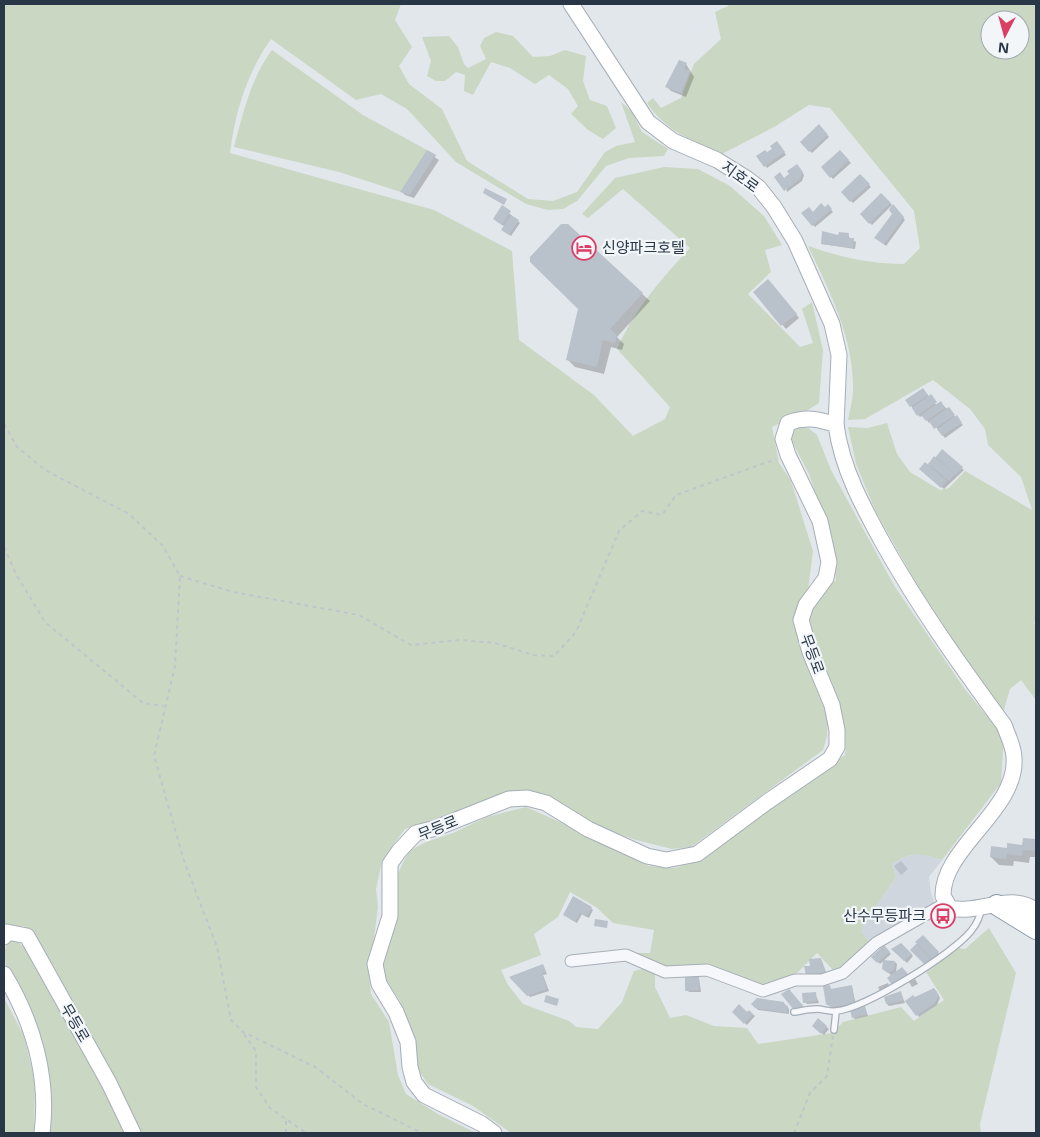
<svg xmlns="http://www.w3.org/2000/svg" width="1040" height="1137" font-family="'Noto Sans','Noto Sans KR',sans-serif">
<rect width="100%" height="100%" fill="#e2e7ec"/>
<!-- built -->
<polygon fill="#d0d6de" points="919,853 942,860 929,877 931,894 935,904 869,942 862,932 864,923 896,877 892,864 901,858"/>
<!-- green -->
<g fill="#cad7c3" fill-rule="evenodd">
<path d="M4 4H401L395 20 412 47 399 66 409 84 442 109 467 161 528 199 553 201 577 192 605 152 616 146 635 142 621 102 632 112 642 132 668 149 664 156 629 158 606 166 577 201 563 209 548 210 526 204 456 162 407 109 381 94 356 100 271 39C247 73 235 112 230 153L434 210 512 251 519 340 594 395 633 436 665 419 670 407 617 349C634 310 661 279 690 248L623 189 588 218 582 214 615 178 664 167 698 169 730 186 764 216 782 245 765 250 771 272 748 294 800 347 813 343 802 309 812 302 823 350 819 403 808 410 772 427 779 463 791 481 813 551 808 590 796 628 800 645 828 718 827 736 823 750 691 847 672 849 636 840 599 827 545 794 520 791 405 829 393 845 382 861 376 889 378 907 369 976 371 994 389 1022 398 1075 406 1094 438 1114 476 1133H142L56 971 24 926 4 925Z"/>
<path d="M728 4H1036V621L1034 622 1036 627V700L1021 680 1010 689 1003 713 944 633 875 510 856 464 848 427 868 428 887 423 897 454 910 472 940 490 949 488 965 471 1032 510 1021 477 988 445 985 429 970 409 933 380 865 419 848 420C850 410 853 399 853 389 854 339 829 290 808 246 840 257 870 264 904 264L920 248 914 211 830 108 809 105 774 127 722 154C691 140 667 132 647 103L653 98 661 108 681 98 694 64 721 39 715 12 728 6ZM990 20H1020V50H990Z"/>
<polygon points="496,32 513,36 533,57 550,56 565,50 586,56 583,81 590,100 607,106 616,128 603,139 588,130 571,114 578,106 568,89 549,75 535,84 510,68 491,62 473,95 464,91 465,75 456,72 445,81 436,81 427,76 431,61 422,37 449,36 458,47 464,64 468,68 486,59 480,46 484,38"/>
<path d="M272 50 363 115 436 155 410 195 339 172 234 147C243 113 251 78 272 50Z"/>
<path d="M798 428H808L817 435 831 470 895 587 964 688 1004 737 1001 783 942 860C920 853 911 851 892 864L896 877 864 923 862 932 869 942 843 968 834 971 817 953 792 978 762 987 655 965 634 956 635 953H650L654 930 613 923 596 907 570 892 558 917 534 934 541 955 501 970 508 985 523 1004 569 1021 576 1027 598 1029 622 1002 634 971 646 968 655 972V987L670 1018 686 1015 714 1026 747 1028 758 1044 832 1033 843 1022 901 1007 914 1021 944 1000 926 972 958 948 965 949 989 928 1016 973 980 1124 981 1133H511L473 1106 428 1084 419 1071 411 1030 400 1001 386 980 383 968 395 922 396 877 409 851 426 842 453 833 487 817 526 807 594 837 649 866 674 868 702 860 727 838 845 755C849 719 834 688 820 655 813 641 811 625 808 610L823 591 836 580 832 543 809 474 788 434Z"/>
<polygon points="14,939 26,949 90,1060 125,1133 46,1133 48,1119 7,972 4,953 8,940"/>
<polygon points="4,998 24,1036 35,1082 34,1133 4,1133"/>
</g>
<!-- shadow -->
<g fill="#0003">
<polygon points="686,64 694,77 686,97 671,91 666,86"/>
<polygon points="819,126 829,137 812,153 801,142"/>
<polygon points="779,144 786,155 767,168 758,156 767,154"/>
<polygon points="427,152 439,160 414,198 405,195 402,192"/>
<polygon points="840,152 851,163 833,179 823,168"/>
<polygon points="799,168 804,175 802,181 787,192 784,179"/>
<polygon points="860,176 871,187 853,203 843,192"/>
<polygon points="881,195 892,205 872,225 861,214"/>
<polygon points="828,206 833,212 815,227 813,225 813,214"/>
<polygon points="894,206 905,220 886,246 878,240 893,214"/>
<polygon points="502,207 520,223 511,236 504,231 504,226 496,221"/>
<polygon points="567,225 650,301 617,337 624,344 622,350 611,347 604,374 575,367 567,359 580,309"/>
<polygon points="848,234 850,239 856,242 855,249 822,244"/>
<polygon points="772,284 799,318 786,329 755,292"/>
<polygon points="925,392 939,408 943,405 963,425 945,438 931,421 929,423 923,415 920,417 907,401"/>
<polygon points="942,451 964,470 944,489 921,469 927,466"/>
<polygon points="1024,839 1036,840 1036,857 1030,857 1029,863 1014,861 1013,866 999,865 991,857 1008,849 1023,846"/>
<polygon points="591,908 593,910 589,918 582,914 577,923 564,915"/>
<polygon points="923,937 940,955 928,966 911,950"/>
<polygon points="901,944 913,956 907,963 893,949"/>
<polygon points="884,947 891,954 880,964 873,957"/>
<polygon points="820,959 827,974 809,976 811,967"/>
<polygon points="895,962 897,964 896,973 904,970 909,976 895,986 892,976 886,971"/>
<polygon points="543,965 547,974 543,975 549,991 530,997 511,977"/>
<polygon points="699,978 701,992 689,992 687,990"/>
<polygon points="915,979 918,984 912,987 909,982"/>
<polygon points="888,983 890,987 880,991 878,987"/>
<polygon points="829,986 832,990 852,987 856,1005 834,1009 830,1006"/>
<polygon points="936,991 940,998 937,1005 919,1017 907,1001"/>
<polygon points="815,993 819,1003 807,1004 805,1002"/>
<polygon points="901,993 905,1003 889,1006 887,1004 886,998"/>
<polygon points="784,1003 789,1009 789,1014 758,1010 753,1004"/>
<polygon points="865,1008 868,1016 855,1019 853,1017"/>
<polygon points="733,1012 747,1014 750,1012 755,1016 747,1025"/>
<polygon points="818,1020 829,1029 824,1035 814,1026"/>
</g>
<!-- building -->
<g fill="#b9c1ca">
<polygon points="679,60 687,63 684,69 690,71 681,93 665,87"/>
<polygon points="819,124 828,135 809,152 800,142"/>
<polygon points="777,141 785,152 764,167 756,156 765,150 767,152 772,149 770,146"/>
<polygon points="427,150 436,155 410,195 400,192"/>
<polygon points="840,150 849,160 830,178 821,167"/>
<polygon points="797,164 803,172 800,179 784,191 774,177 780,172 784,178 789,174 787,171"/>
<polygon points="860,174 870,184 850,202 841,192"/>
<polygon points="485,188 507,199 504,205 483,193"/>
<polygon points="881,193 891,203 869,224 860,214"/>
<polygon points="821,203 825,207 828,204 832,209 812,226 801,213 809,207 813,212"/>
<polygon points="893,204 904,217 884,244 874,238 892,214 889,210"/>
<polygon points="502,205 511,211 502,225 493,219"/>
<polygon points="511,215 519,220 509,235 501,230"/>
<polygon points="561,224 568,224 643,293 610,329 617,335 615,343 603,340 597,367 566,360 578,309 530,262 530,257"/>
<polygon points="822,231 838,235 839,232 849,233 848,238 854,238 853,248 821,244"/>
<polygon points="768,279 797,314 781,326 753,292"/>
<polygon points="923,388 928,395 910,407 905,400"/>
<polygon points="931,394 937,402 917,416 912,408"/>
<polygon points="941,401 945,408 926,421 921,415"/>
<polygon points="949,407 955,415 934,429 929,421"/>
<polygon points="957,415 962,423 942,436 937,429"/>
<polygon points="942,449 963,467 956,475 936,457"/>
<polygon points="934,456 955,474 949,481 928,464"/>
<polygon points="925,462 947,481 941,488 919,469"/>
<polygon points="1023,838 1036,839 1036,851 1023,850 1022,856 1007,854 1006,859 990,857 991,846 1007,848 1007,843 1022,845"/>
<polygon points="901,861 908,869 901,875 894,866"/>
<polygon points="573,896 592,907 586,917 580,913 575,922 563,915"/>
<polygon points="595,919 608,921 607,928 594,926"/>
<polygon points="923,935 939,952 932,959 915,942"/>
<polygon points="901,943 912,954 904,961 891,949"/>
<polygon points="916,944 931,959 925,965 910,950"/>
<polygon points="884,945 890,952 877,963 871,957"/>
<polygon points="821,958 826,972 806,975 804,966 810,966 809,959"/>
<polygon points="883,960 895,961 894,970 888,973 882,969"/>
<polygon points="543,964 546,972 542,973 547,989 527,996 509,977"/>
<polygon points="902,967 908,974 892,985 887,978"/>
<polygon points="685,977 699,977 699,990 685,991"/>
<polygon points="830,985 831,989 852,985 855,1004 831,1007 826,1004 823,986"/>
<polygon points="934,988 939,995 935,1003 916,1016 905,1001 913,995 915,997"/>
<polygon points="789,989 805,1008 794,1010 781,994"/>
<polygon points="901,991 903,1001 886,1004 884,997"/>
<polygon points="816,992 817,1001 803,1003 802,993"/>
<polygon points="546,995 559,999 557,1006 544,1002"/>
<polygon points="757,998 784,1002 784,1005 788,1006 787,1013 755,1008 751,1004"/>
<polygon points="739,1004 747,1012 749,1010 753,1014 744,1024 732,1012"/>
<polygon points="865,1006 867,1014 852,1018 850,1010"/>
<polygon points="818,1018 827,1026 821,1034 812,1026"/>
</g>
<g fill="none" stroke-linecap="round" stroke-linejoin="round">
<!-- lane casing -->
<g stroke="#a6aeb7" stroke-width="8">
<g id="lane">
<path d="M794 1012C801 1011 809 1009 817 1009 823 1009 830 1012 836 1011 864 1009 953 954 971 931 977 924 980 917 982 907"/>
<polyline points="834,1030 836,1012"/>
</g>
</g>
<!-- street casing -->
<g stroke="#a6aeb7" stroke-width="13">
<polyline id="street" points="571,961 626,955 665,972 707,970 763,991 795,980 822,980 843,973 876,943 946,903"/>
</g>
<!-- secondary casing -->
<g stroke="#a6aeb7" stroke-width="17">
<g id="secondary">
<polyline points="571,4 648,122 673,141 717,160 746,178 759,188 774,207 795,241 832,324 839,355 836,425"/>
<polyline points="4,937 7,932 27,936 109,1083 133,1133"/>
<path d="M4 974C33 1022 49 1077 42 1133"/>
<path d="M494 1133 482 1124 424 1095 414 1082 410 1067 408 1042 396 1012 379 984 375 964 390 916V864L399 851 416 833 436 828 509 799 527 798 546 803 588 829 647 856 666 860 697 854 767 802 830 759 837 747V730L832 705 810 652 801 620 806 605 826 578 829 562 820 521 788 455 783 439 788 423C805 416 819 419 836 425 842 469 863 507 884 545 920 609 960 665 1004 725 1008 736 1014 747 1014 758 1018 809 942 848 943 896L950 908C977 915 1013 891 1036 911"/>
</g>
</g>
<!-- highway casing -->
<g stroke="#8896a4" stroke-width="22">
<polyline id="highway" points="997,905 1036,929"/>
</g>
<!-- path -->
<g stroke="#c0c5cb" stroke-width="2" stroke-dasharray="4 4" stroke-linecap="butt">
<polyline points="4,424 17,447 45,470 129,514 163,546 180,576 175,666 154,756 184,861 217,947 231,1020 243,1032 315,1067 363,1104 422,1133"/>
<polyline points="4,547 16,574 45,622 143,703 164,706"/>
<polyline points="180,576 233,592 359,615 411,645 460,640 495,643 533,655 554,656 576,632 619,531 642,511 662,515 676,495 776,459"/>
<polyline points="244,1034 256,1051 256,1087 270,1108 306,1133"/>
<polyline points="286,1121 286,1133"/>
<polyline points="794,1133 810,1093 827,1076 833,1036"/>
</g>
<!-- lane -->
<use href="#lane" stroke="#f6f7fa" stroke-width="5.5"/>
<!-- street -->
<use href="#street" stroke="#f6f7fa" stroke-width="11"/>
<!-- secondary -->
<use href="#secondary" stroke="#fff" stroke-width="15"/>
<!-- highway -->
<use href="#highway" stroke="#fff" stroke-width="20"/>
</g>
<!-- icons -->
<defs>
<g id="hotel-ring" transform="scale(1.25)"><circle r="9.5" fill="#f2f6f9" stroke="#db3d65" stroke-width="1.5"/><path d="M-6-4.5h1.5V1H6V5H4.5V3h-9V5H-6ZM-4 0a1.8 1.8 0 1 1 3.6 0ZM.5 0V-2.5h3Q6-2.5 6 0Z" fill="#db3d65"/></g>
<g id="bus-ring" transform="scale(1.25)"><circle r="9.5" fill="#f2f6f9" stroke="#db3d65" stroke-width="1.5"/><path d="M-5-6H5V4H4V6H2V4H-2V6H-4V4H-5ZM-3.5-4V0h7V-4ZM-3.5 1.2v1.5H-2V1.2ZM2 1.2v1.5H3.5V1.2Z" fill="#db3d65"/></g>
</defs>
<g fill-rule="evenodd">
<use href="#hotel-ring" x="584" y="248"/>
<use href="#bus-ring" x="943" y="916"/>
</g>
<g text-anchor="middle" stroke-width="4.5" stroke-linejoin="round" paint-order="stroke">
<!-- street labels -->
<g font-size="15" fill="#283646" stroke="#f2f6f9">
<text transform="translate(740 177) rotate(36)" y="5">지호로</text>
<text transform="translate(812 654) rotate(70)" y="5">무등로</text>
<text transform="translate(438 828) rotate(-22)" y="5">무등로</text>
<text transform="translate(75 1023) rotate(60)" y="5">무등로</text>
</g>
<!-- poi labels -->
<g font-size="15" fill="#283646" stroke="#f2f6f9" text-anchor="start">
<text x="602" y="253">신양파크호텔</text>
<text x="926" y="921" text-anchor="end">산수무등파크</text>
</g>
</g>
<!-- border -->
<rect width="1040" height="1137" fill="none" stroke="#283646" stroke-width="10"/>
<!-- north arrow -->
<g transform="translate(1005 35) rotate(186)"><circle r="24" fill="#f2f6f9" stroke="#a1a9b1"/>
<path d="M0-4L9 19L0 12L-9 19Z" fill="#db3d65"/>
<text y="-8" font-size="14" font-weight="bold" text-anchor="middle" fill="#283646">N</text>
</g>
</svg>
